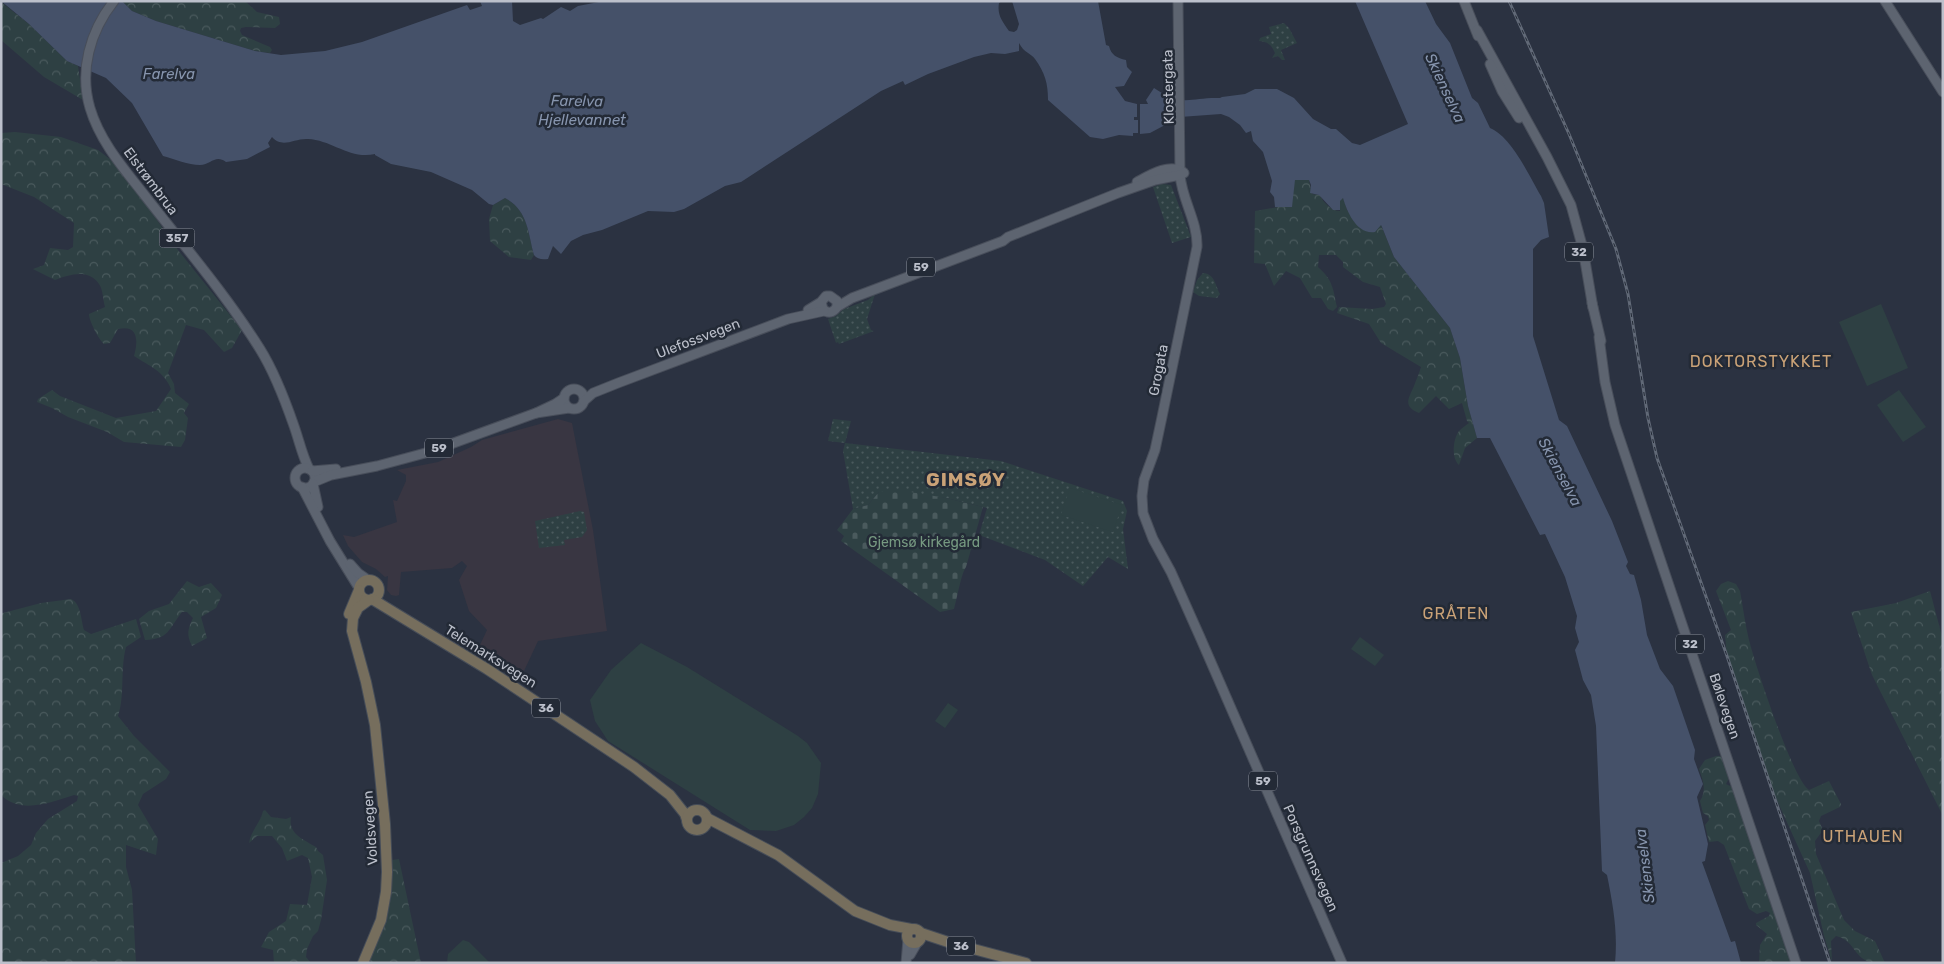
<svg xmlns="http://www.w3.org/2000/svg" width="1944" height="964" font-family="Rubik,sans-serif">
<defs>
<pattern id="grass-dots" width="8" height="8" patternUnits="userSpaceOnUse" patternTransform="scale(1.25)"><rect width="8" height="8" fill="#2e4043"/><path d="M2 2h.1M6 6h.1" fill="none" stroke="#4a5a5d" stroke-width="1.8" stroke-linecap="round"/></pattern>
<pattern id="forest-crowns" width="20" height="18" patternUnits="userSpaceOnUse" patternTransform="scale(1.25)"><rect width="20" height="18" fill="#2e4043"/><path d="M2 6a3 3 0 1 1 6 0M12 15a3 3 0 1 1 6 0" fill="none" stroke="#4a5a5d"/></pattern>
<pattern id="cemetery-stones" width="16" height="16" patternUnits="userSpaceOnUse" patternTransform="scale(1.25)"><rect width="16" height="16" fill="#2e4043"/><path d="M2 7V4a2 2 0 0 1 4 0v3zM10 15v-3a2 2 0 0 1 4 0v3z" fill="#4a5a5d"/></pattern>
</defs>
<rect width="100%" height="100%" fill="#2b3241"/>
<!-- medical -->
<polygon fill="#393642" points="558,419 572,423 593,530 607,631 538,641 524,671 499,659 479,647 487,630 469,611 459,580 467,566 462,561 452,568 401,572 399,595 396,596 391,595 387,590 388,576 385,577 376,569 362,562 348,546 343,535 354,537 397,522 393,500 397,501 406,481 406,475 397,470 438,462 471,447 482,440"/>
<!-- grass -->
<g fill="url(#grass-dots)">
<path d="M1284 23 1289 28 1297 43 1281 50 1285 60H1282L1278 56 1272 58 1275 53C1271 44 1268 42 1259 41L1260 38 1271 34 1269 27Z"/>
<polygon points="1162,184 1171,185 1191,237 1172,243 1153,187"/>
<path d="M1203 273C1215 274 1215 285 1220 294L1217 298 1199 296 1193 292 1197 280Z"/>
<polygon points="875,294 867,319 871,330 874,331 839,344 838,342 836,343 828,319 836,316 844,309 868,300"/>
<polygon points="833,419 851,421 845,443 1001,461 1123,501 1127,511 1123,529 1128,569 1108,557 1083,586 1045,560 979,535 987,508 946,498 879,492 868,505 853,509 843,451 845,443 828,441"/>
<polygon points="580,511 584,512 587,530 582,537 564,540 565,545 539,548 535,521"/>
</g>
<!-- forest -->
<g fill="url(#forest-crowns)">
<polygon points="122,1 245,1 257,12 279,17 280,24 275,28 246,27 241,28 240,31 242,35 270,47 272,50 270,53 255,51 156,21 132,11"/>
<polygon points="1,2 29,24 67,61 78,66 83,100 44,77 1,40"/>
<path d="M15 132 61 137 98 150 119 166 178 250 242 330 232 348 224 352 204 330 186 325 168 373 174 384 175 393 189 404 184 413 188 418 185 440 181 447 124 442 107 432 68 417 52 408 37 402 38 399 52 390 60 396 116 418 156 411 171 389C164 371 149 366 134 356 138 342 139 324 118 329L110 343 104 344C99 340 89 321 89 314L105 307C103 300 103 289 99 284 88 268 69 275 55 280L33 269 44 265 50 248 68 250 73 247 74 223 34 197 1 184V133Z"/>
<path d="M1295 180H1309L1312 194 1320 195C1323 203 1332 211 1340 211V201L1343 197 1347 210 1361 229 1381 225 1394 257 1450 328 1460 358 1468 406 1477 438 1465 448 1459 465C1451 458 1453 439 1459 431 1462 428 1466 425 1469 423L1467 421 1462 403 1449 409 1436 396 1419 413C1402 406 1409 398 1414 386 1416 380 1419 374 1421 367L1381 343 1369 324 1337 313 1339 307 1372 309 1384 307 1386 304 1380 287 1363 282 1343 267V262L1336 255H1319L1318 267C1333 280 1333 289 1337 307L1333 311 1328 309 1321 298H1312L1300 278 1286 271 1274 286 1265 264 1254 263 1255 211 1278 207Z"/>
<path d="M505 198C528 210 528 233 534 255L531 260 509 257 490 241 489 219 493 205Z"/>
<path d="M187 581 199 587 211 583 222 595 216 608 201 617 207 638 192 646C186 634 188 629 193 618L187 612H182C168 630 169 639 145 640L139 619 149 611 169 604Z"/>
<path d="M1728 581 1736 584 1740 591C1743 607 1745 624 1749 640 1755 664 1793 780 1809 790L1829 781 1841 804 1840 807 1821 816 1819 821 1823 830 1815 841 1816 854 1844 920 1855 931 1875 941 1885 963C1881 963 1873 964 1869 962 1853 956 1855 941 1836 936L1831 941 1832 962 1824 936 1810 873 1765 774 1727 657 1725 635 1731 630 1716 591 1721 584Z"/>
<polygon points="1930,591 1943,640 1943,816 1872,675 1851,612 1896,603"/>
<path d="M71 599C81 603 81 620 84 630L91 634 136 619 141 637 126 647C120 670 125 696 118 716L134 736 170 772 166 779 143 794 138 805 158 839 156 855 126 845V867L132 890 136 963H1V863L18 856 31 845 36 833 48 819 77 801 78 796 74 795C51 802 21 815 1 795V612L3 613 41 603Z"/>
<path d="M1716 756H1722L1730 776 1726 784 1730 786H1735L1792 963H1759L1760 945 1767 934 1756 925V923L1769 916 1770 913 1766 911 1757 914 1749 909 1724 845 1718 841 1709 842 1705 825 1709 820 1708 816 1703 813 1700 801C1707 790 1703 780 1699 769L1705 760Z"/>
<path d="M265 810 271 817 286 819 291 817C288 834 303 839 316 847L318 851 323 855 327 880 321 920 318 931 313 936 307 949 306 957 311 963H274L273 950 261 947 269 932 286 921 290 904 307 905 312 877 308 858 302 855 287 861 282 848 272 836H257L249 843C251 830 260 824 263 811Z"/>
<polygon points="399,859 421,963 360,963 379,917 385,861"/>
</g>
<!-- cemetery -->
<path fill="url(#cemetery-stones)" d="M893 489 946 498 983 507 966 567C961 574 957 599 954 609L940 612 841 541 844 536 837 530 853 509 868 505 879 492Z"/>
<!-- pitch -->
<g fill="#2e4043">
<polygon points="1881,304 1908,368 1867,386 1839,322"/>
<polygon points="1899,390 1926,427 1903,442 1877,405"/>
<polygon points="1070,488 1122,505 1113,532 1061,515"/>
<polygon points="1360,637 1384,655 1375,666 1351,649"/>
<polygon points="641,643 687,667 798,736 807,743 821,763 818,794 812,808 804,817 794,825 776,831 750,830 608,741 595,721 590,700 611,670"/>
<polygon points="948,703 958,710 945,728 935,721"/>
<polygon points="463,940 469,942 490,963 447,963 448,954"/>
</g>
<!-- water -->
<g fill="#455169">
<path d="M1 1H122L132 11 156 21 255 51 281 55 325 51 362 42 467 5 470 10 482 6 480 1H512L513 21 520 25 541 18 543 19 561 7 570 11 578 6 604 1H1002L999 3C997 15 1002 21 1009 31L1014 32 1017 30 1019 24 1012 1H1098L1106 45 1109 46C1111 55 1117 58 1126 60L1127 67 1132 72 1124 86 1115 87 1125 101 1137 104V117H1134V120H1138V133H1133V136L1119 135 1103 139 1090 137 1048 100C1048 83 1045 73 1035 59 1031 53 1024 53 1019 43V51L1005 54 991 53 974 57 928 74 905 85 903 81 881 91 741 182 725 186 684 209 674 212 648 211 602 230 583 235 571 241 561 254 553 246 548 259C542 260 537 259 534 255 528 233 528 210 505 198L493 205 489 204 472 190 431 172 391 164 375 155V154C350 160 332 140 308 139 294 138 283 149 272 137L268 143 270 147 247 159 226 162C215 154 211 165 200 165 188 165 175 159 163 156L132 103 106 78 67 61 29 24Z"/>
<path d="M1355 1H1425L1436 24 1450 43 1472 98 1478 103 1490 128C1512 137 1529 176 1541 196L1544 203 1549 237 1541 240 1533 249V336L1559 420 1567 426 1612 521 1628 562 1626 566 1630 574 1634 575 1641 600 1647 635 1660 669 1673 686 1695 750 1694 759 1703 784 1697 797 1708 844 1705 861 1702 862 1731 942 1735 941 1741 963H1615C1618 932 1613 905 1607 875L1602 871 1596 726 1591 695 1583 680 1575 650 1579 642 1575 628 1577 616 1565 577 1545 534 1540 535 1490 438H1477L1468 406 1460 358 1450 328 1394 257 1382 227 1381 225 1375 232C1357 235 1347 212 1343 198L1340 201V210H1333L1319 195 1310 193 1311 185 1309 180H1295L1292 207H1275L1274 197 1270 192 1272 181 1263 152 1253 141 1251 131 1246 133 1240 125 1229 117 1221 114 1180 117 1150 133 1140 134V104H1148L1146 100 1154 88C1183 108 1190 97 1220 98L1222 97 1245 94 1255 89H1277L1294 98 1313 119 1331 129H1336L1352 143 1360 145 1408 124Z"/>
</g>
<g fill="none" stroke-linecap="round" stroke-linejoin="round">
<!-- major casing -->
<g stroke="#484e5a" stroke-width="11">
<g id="major">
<path d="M114 1C90 31 79 71 90 108 100 142 125 170 146 197 185 247 227 296 260 349 275 373 285 400 294 426 299 440 302 455 309 469"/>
<path d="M1178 1 1180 175C1182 200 1198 222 1197 247L1162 417 1155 450 1144 480 1142 496 1143 513 1153 539 1171 572 1200 637 1342 963"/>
<polyline points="1464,1 1478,36"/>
<polyline points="1885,1 1943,92"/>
<polyline points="1477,30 1547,157 1571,205 1583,249 1593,308"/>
<polyline points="1490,64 1502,91 1519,118"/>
<path d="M1137 182C1150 175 1169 163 1183 172"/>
<polyline points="1592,303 1601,341"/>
<polyline points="837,307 852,298 1003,241 1008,237 1118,193 1155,180 1180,175 1184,173"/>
<path d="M808 310 821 302 826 296H830L837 301V307C833 313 828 314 823 309L821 302"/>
<polyline points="1599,337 1605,382 1615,425 1796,963"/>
<circle cx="574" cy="399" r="10"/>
<polyline points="564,398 555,404 536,413 569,408"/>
<polyline points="584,401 593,393 618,383 788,319 824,311"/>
<circle cx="305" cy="478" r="10"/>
<polyline points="312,471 336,469"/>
<polyline points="314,482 331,475 377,466 429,452 536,413"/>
<polyline points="313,484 318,507"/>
<polyline points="302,487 330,541 359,588"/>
<polyline points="350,564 358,573 368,580"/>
<polyline points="910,955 917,943"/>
<polyline points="906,963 908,939"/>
</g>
</g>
<!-- highway casing -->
<g stroke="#464d58" stroke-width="12">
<g id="highway">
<circle cx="369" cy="590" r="10"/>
<polyline points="372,599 487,669 634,767 670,795 685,814 687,820"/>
<polyline points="349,614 359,590"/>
<circle cx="697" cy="820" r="10"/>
<polyline points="707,818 778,855 855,911 890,925 911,929"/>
<circle cx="914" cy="936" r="7"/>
<polyline points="921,933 951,943 1026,963"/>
<polyline points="363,963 381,920 386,892 387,872 385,824 375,725 366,682 352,631 353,618 358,608 369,600"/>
</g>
</g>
<!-- major -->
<use href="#major" stroke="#5d6470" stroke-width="9"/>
<!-- highway -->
<use href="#highway" stroke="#766e5d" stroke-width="10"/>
<!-- rail casing -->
<g stroke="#616977" stroke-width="3">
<polyline id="rail" points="1509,1 1569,134 1616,249 1628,294 1648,418 1657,458 1727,656 1830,963"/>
</g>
<!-- rail -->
<use href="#rail" stroke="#232a36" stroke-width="1" stroke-dasharray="4" stroke-linecap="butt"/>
</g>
<g text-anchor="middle" stroke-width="5" stroke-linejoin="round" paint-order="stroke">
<!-- shield labels -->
<g fill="#232a36" stroke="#8e939e" stroke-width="1">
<rect x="159.5" y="228.5" width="35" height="19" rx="4"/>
<rect x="1565" y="242.5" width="28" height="19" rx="4"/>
<rect x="907" y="257.5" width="28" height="19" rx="4"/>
<rect x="425" y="438.5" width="28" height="19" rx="4"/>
<rect x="1676" y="634.5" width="28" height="19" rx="4"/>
<rect x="532" y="698.5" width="28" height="19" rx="4"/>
<rect x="1249" y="771.5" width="28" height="19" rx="4"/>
<rect x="947" y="936.5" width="28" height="19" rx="4"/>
</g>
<g font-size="12" font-weight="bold" fill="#bcc0cb">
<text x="177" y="242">357</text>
<text x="1579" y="256">32</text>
<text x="921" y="271">59</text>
<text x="439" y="452">59</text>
<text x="1690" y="648">32</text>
<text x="546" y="712">36</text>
<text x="1263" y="785">59</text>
<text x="961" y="950">36</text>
</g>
<!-- street labels -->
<g font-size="14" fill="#bcc0cb" stroke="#232a36">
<text transform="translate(1168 87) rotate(-91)" y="5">Klostergata</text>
<text transform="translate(151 181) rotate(53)" y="5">Elstrømbrua</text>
<text transform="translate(698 338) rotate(-21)" y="5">Ulefossvegen</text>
<text transform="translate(1158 370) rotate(-79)" y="5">Grogata</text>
<text transform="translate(491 656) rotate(32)" y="5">Telemarksvegen</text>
<text transform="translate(1725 706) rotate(71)" y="5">Bølevegen</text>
<text transform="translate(370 828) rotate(-94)" y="5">Voldsvegen</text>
<text transform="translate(1311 858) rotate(66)" y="5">Porsgrunnsvegen</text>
</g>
<!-- park labels -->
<g font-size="14" fill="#769981" stroke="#232a36">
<text x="924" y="547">Gjemsø kirkegård</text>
</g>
<!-- water labels -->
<g font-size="15" font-style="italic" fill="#8795ae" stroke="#232a36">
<text x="169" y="79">Farelva</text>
<text transform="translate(1445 88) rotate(65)" y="5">Skienselva</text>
<text transform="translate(577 101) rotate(1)" y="5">Farelva</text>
<text x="582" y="125">Hjellevannet</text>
<text transform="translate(1560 472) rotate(62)" y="5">Skienselva</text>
<text transform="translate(1645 866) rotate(-97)" y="5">Skienselva</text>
</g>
<!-- quarter labels -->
<g font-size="16" letter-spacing="1" fill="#caa277" stroke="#232a36">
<text x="1761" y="367">DOKTORSTYKKET</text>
<text x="1456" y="619">GRÅTEN</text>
<text x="1863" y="842">UTHAUEN</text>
</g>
<!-- district labels -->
<g font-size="19" font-weight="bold" letter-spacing="1" fill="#caa277" stroke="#232a36">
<text x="966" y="486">GIMSØY</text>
</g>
</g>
<!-- border -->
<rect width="1944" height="964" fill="none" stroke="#bcc0cb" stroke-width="5"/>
</svg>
